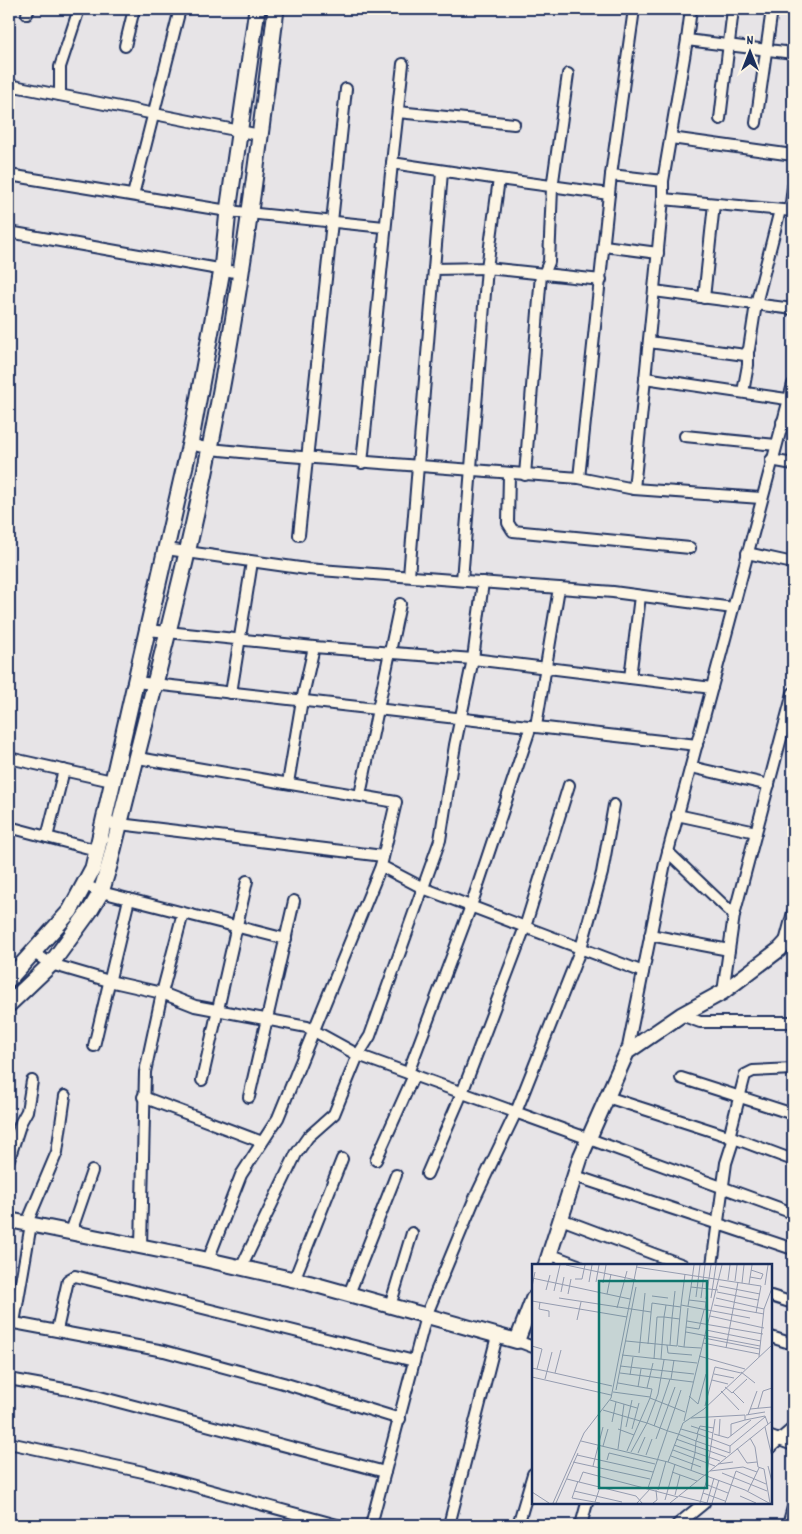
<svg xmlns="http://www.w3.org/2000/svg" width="802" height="1534" font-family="Dekko,sans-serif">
<rect width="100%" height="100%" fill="#e7e4e7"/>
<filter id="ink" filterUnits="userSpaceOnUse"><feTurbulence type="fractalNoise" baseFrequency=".02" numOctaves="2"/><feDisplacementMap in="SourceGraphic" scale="10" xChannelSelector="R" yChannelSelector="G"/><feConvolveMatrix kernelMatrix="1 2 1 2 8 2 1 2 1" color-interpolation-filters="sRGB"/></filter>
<g filter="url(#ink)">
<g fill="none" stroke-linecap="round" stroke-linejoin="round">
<!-- minor casing -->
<g stroke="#1b2f5e" stroke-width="14">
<g id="minor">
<polyline points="27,14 29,9"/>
<polyline points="687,40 691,9"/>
<polyline points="125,46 134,9"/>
<polyline points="9,85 260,135"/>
<polyline points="60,95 60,67 79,9"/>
<polyline points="398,112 514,124"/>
<polyline points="720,119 733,9"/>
<polyline points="756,123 772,9"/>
<polyline points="671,138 793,155"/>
<polyline points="392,163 403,64"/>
<polyline points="9,175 228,211 384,227"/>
<polyline points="611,175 634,9"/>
<polyline points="663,181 687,40 793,53"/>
<polyline points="133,195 180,9"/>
<polyline points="790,211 793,187"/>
<polyline points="9,232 241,273"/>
<polyline points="604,246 658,253"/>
<polyline points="434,269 442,172"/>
<polyline points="544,274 549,262 552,188 568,74"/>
<polyline points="654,291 793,309"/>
<polyline points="704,298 714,204"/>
<polyline points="649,342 745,355 749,349 756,304 780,210"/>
<polyline points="645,378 793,400"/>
<polyline points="743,392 748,365 748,352"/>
<polyline points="782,422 793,424"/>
<polyline points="685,436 776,445"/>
<polyline points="190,444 210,449 262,454 579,478 611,175 663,181 663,199 793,211"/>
<polyline points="771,460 793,464"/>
<polyline points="362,463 392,163 499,179"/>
<polyline points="509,474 508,523 513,531 690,548"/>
<polyline points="525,475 541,274"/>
<polyline points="579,478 634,489 663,199"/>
<polyline points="634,489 761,498"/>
<polyline points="299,535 346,89"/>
<polyline points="166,549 307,569 613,592 733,608"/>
<polyline points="747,553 793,563"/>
<polyline points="409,576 434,269 487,268 499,179 609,194"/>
<polyline points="462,580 487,268 601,280"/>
<polyline points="148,630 314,647 473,659 712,688"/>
<polyline points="630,678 640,596"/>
<polyline points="136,682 697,745"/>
<polyline points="231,693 252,562"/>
<polyline points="536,726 559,588"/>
<polyline points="9,758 112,781"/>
<polyline points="138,758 396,802 381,866 423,888 643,972"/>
<polyline points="691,767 769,785"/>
<polyline points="288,783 302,700 314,647"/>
<polyline points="360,795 400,604"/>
<polyline points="677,815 756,832"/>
<polyline points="103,822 383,856"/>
<polyline points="9,827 96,850"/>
<polyline points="47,837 64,770"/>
<polyline points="668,852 734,915 793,693"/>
<polyline points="85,885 101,892 286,939"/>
<polyline points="650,935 729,950"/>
<polyline points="785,942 793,912"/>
<polyline points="34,953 51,964 109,981 162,993 195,1006 307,1027 358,1055 370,1036 440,840 455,745 473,659 483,582"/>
<polyline points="723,992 734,915"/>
<polyline points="681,1015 700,1022 793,1022"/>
<polyline points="94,1046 129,899"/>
<polyline points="627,1052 665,863 793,384"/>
<polyline points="408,1073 471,906 531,726"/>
<polyline points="681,1078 793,1114"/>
<polyline points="202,1080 247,881"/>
<polyline points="143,1097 262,1142"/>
<polyline points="249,1097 294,901"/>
<polyline points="607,1097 734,1138"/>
<polyline points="729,1137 745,1075 753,1071 793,1069"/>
<polyline points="9,1159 21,1122 27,1111 32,1081"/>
<polyline points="376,1160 414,1075"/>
<polyline points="427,1174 462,1093 525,927 569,785"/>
<polyline points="575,1176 793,1249"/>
<polyline points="561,1219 683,1265"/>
<polyline points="27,1223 57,1152 65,1096"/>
<polyline points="71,1232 92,1171"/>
<polyline points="141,1246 145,1072 162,993 183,913"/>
<polyline points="549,1254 578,1265"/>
<polyline points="208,1260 241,1175 278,1118 381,866"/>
<polyline points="712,1265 726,1163 734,1138 793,1160"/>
<polyline points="241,1268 296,1154 308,1137 334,1114 358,1055 793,1213"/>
<polyline points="294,1280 342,1159"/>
<polyline points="349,1294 396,1175"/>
<polyline points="771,1296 793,1303"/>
<polyline points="390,1306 412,1233"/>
<polyline points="9,1322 164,1351 283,1383 400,1419"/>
<polyline points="14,1323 31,1224"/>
<polyline points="57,1330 68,1280 75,1276 414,1361"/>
<polyline points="771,1337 793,1344"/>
<polyline points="517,1341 533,1347"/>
<polyline points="9,1379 81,1392 385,1472"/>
<polyline points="771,1437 793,1445"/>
<polyline points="9,1443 143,1472 337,1525"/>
<polyline points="771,1447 793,1428"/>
<polyline points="371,1525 426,1316 474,1200 516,1112 581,948 602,873 614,805"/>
<polyline points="449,1525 497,1336"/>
<polyline points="518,1525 533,1474"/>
<polyline points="581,1525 587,1503"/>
<polyline points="677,1525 704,1503"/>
<polyline points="788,1525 793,1507"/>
</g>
</g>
<!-- tertiary casing -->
<g stroke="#1b2f5e" stroke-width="18">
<g id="tertiary">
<polyline points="9,1220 199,1258 309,1283 517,1341 533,1299"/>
<polyline points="546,1265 581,1156 627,1052 681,1015 723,992 780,949 793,935"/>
</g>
</g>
<!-- secondary casing -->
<g stroke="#1b2f5e" stroke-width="19">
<g id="secondary">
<polyline points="9,979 70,911 93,868 191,439 222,270 228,211 257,9"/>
<path d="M9 1004 51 964 91 909 101 892 109 866C149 703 195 540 224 374 246 253 261 131 276 9"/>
</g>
</g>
<!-- minor -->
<use href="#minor" stroke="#fcf5e5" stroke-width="10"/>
<!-- tertiary -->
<use href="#tertiary" stroke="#fcf5e5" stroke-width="14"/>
<!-- secondary -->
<use href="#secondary" stroke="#fcf5e5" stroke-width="15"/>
</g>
</g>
<!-- overview -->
<g transform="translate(532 1264)">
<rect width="240" height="240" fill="#e7e4e7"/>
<path fill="none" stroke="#959cb0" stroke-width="1" d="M34 1 104 16M104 3 229 22 224 49M218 13 229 15 231 10 219 6M0 14 98 35M43 15H50L53 1M196 16 198 1M203 17 205 1M57 18 60 1M64 18 67 1M71 19 74 1M210 19 212 1M217 20 220 1M233 21 236 1M187 22 228 30M0 23 3 8M159 23 162 1M14 26 18 11M22 27 28 1M29 28 32 13M185 28 226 36M36 30 39 15M75 30 79 10M120 32 136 34M164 33 168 1M27 34 119 48M169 34 173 1M179 34 184 1M184 34 232 45 227 93M174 35 179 1M157 36 174 38 173 46M0 37 95 53M8 38 7 45 17 47V53M149 41 153 10M182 41 232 50M156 42 159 23 186 26M85 44 95 7M232 45 240 24M178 52 232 64M140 54 143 27M45 56 49 38M155 57 231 70M154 63 167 65 172 46M174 66 229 77M154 68 228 82M172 74 228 85M94 77 145 82 149 41 218 54M171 79 227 90M116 80 120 39 134 41M135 81 136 89 160 91M138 81 140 54M0 82 10 85 5 105M146 82 152 83 156 44M152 83 169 84M194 84 206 18M107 89 113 29M90 91 165 99M167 92 213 105M122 95 125 53H132L134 41 149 43M129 95 132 53 148 55M88 102 162 110M0 104 80 122M209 108 223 119M23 109 29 86M88 109 161 118M182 110 202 114M98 111 101 93M0 113 79 131M13 115 20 88M139 115 142 96M180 116 196 120M86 119 120 125 118 134 153 148M106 123 109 105M193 123 200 129 215 115M115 124 121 99M84 126 104 23M189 127 207 146M81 128 118 133M201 128 212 139M157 132 166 140 174 110M78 136 105 144M173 142 183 103 209 109M226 144 231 127 240 124M218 145 240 143M71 146 115 159 126 130 132 96M214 151 233 148M216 151 225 127M159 154 213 151V156L233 152 236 160M152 157 190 1M80 158 84 138M122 162 138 115M159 162 181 169M94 163 100 136M233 163 240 193M86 165 102 171M100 165 107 139M149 165 166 170M165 170 168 162 182 164M182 170 196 174 219 156M187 172 188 155M199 172V160L213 156M218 174 223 183 226 203 232 205 238 239M124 175 143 123M144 175 194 193M49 177 136 198 151 159 172 145 240 81M142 181 188 197M71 182 76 165M198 182 233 153M205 184 215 199 225 198M86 185 92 140M141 186 183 202M95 187 118 134M99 188 115 159 136 167 146 170 164 177 198 189V182L166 170 165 174 164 177 163 189 159 206M106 189 113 173M45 191 121 208M114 191 120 175M139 192 169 203M75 196 77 189 123 200M41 198 118 215M136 198 213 226 237 239M186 200 201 198M61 202 71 163M236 202 240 218M178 207 211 203 225 208M140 208 165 217M175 208 183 155M190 209 235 227M35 215 47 218 51 208 146 233M46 217 40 234 68 239M47 218 104 232 110 239M173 220 196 229M116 224 149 126M126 226 134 197M42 227 90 238M216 227 227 204M0 228 17 239M171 229 193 237M143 231 148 211M147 232 175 239 182 214M208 232 224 239M133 236 143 200M63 238 68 223M21 239 52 169 79 134 105 1M24 239 46 189M105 239 119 224M121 239 125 236 124 226M138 239 240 157M168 239 176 212M180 239 187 216M193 239 204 207 234 220"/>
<path fill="#0f766e" fill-opacity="0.15" stroke="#0f766e" stroke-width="2.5" d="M67 17H175V224H67Z"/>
<rect width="240" height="240" fill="none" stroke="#1b2f5e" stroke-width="2.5"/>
</g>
<!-- margin -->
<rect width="802" height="1534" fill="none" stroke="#fcf5e5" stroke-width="30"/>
<rect x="15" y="15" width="772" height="1504" fill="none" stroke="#1b2f5e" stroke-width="2" filter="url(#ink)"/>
<!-- north arrow -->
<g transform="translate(750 52)" stroke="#fcf5e5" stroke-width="4" paint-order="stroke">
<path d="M0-4L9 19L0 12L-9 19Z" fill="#1b2f5e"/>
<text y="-8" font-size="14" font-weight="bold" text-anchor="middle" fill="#1b2f5e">N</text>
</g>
</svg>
